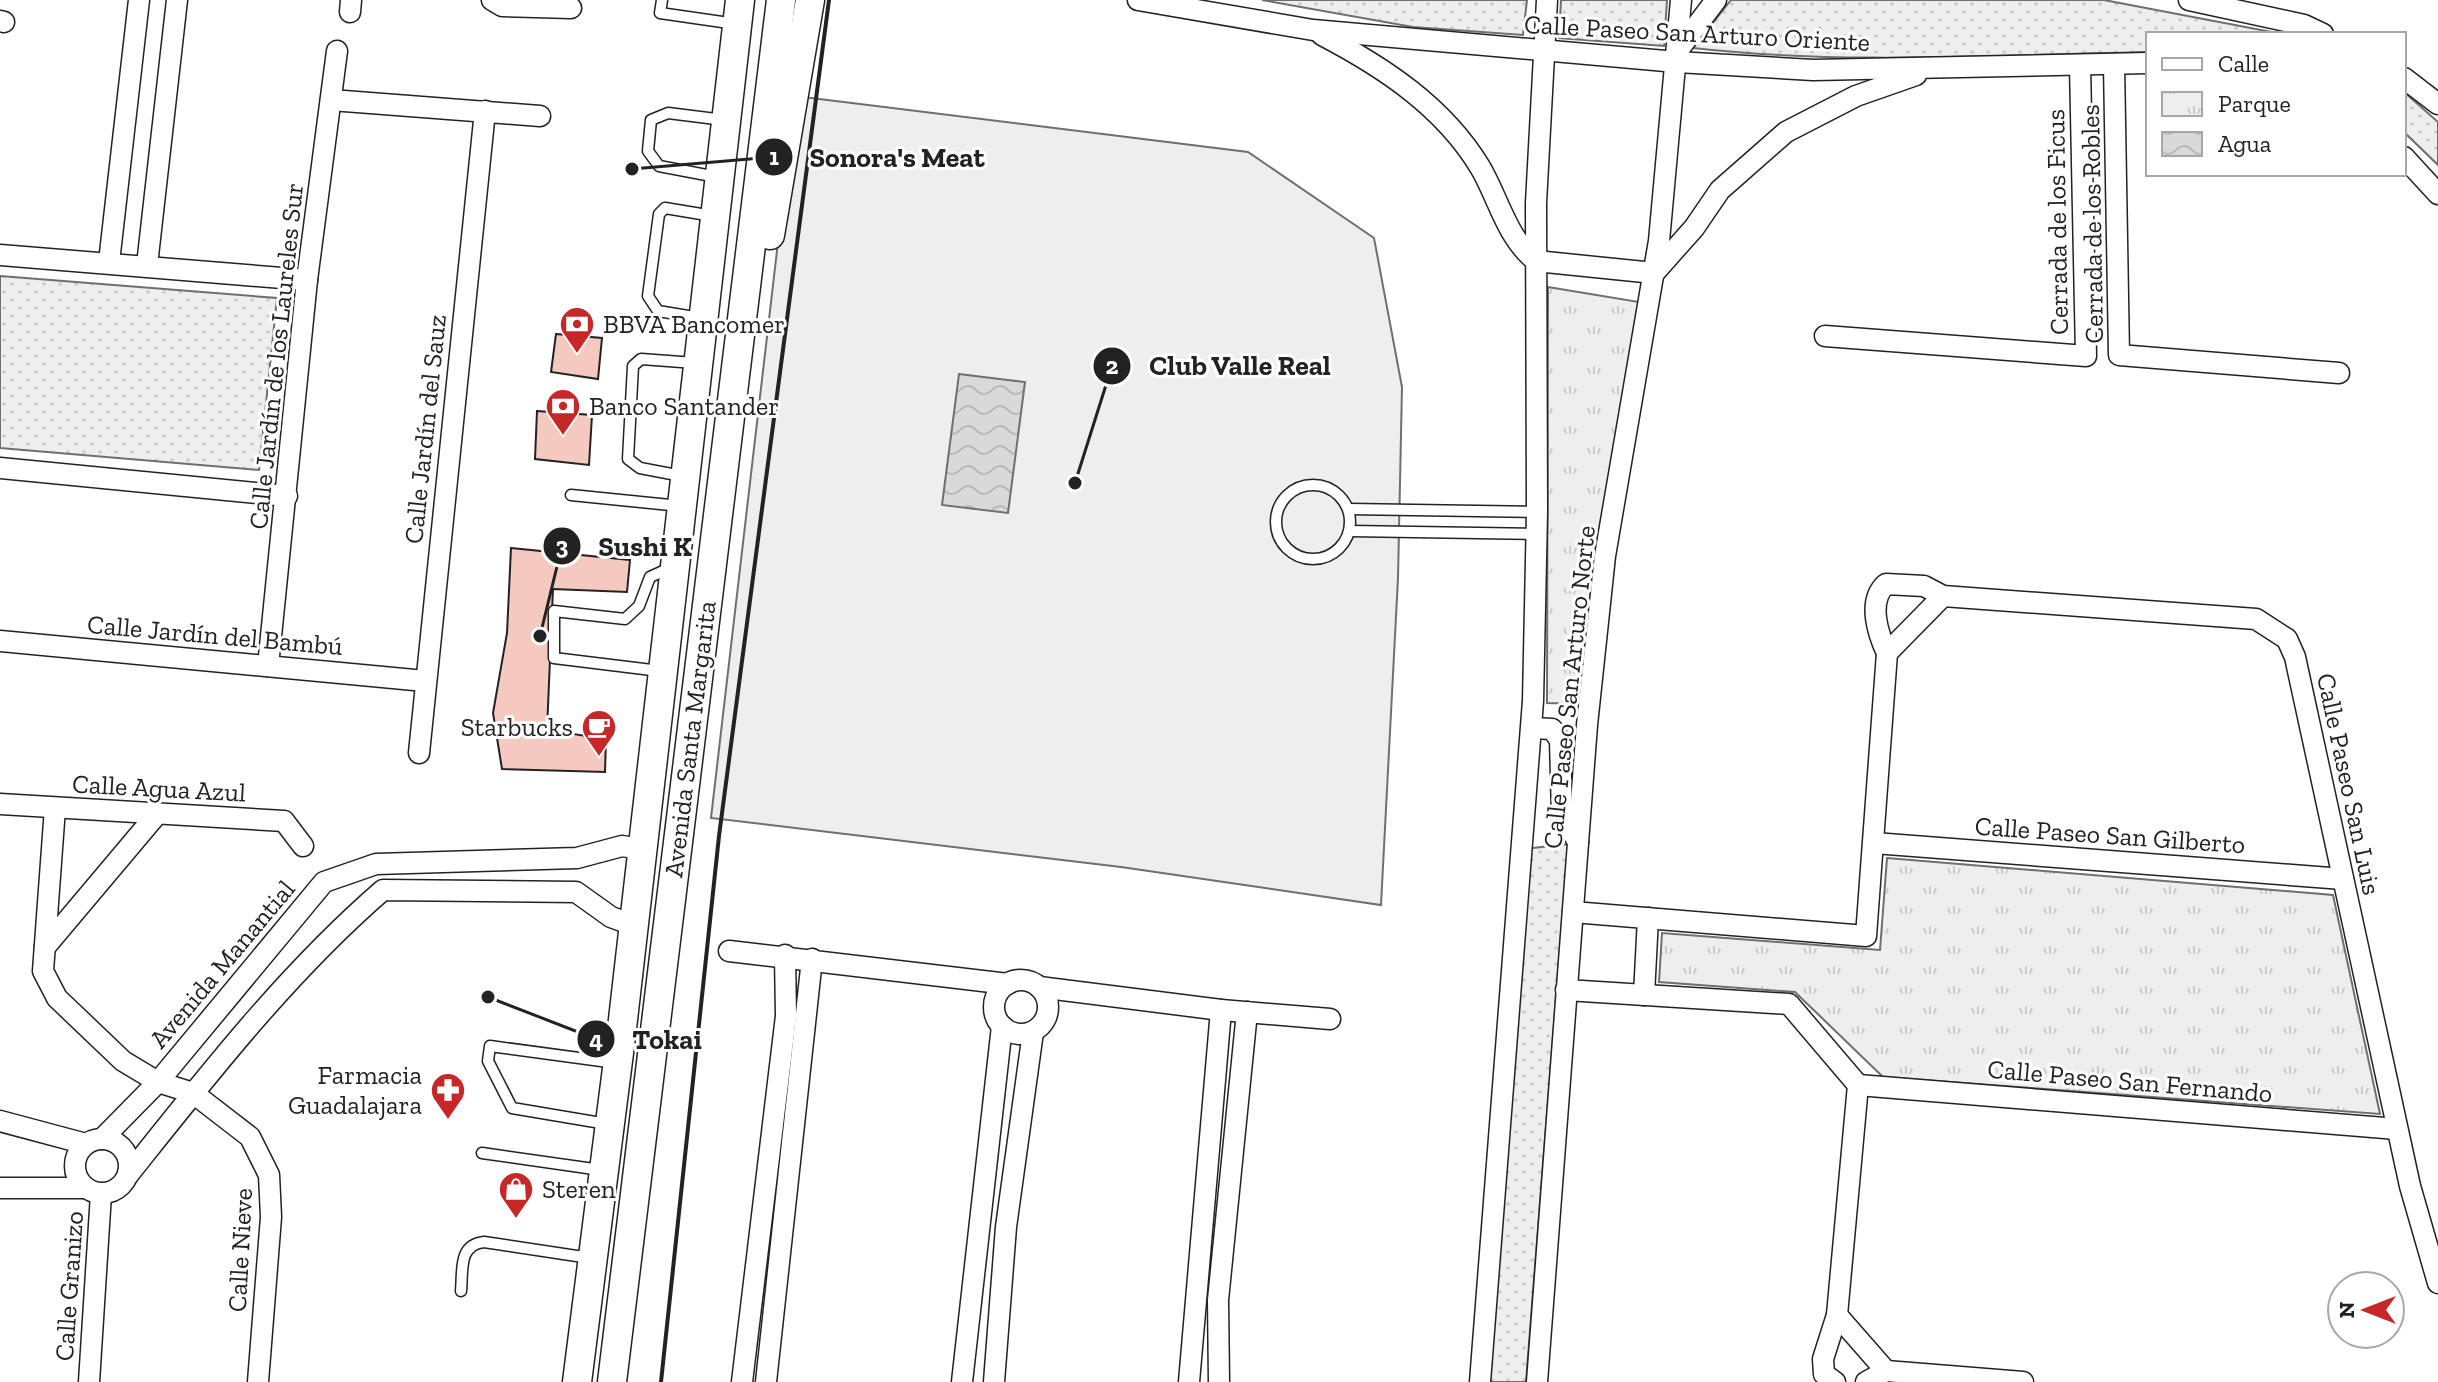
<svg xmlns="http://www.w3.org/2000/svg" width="2438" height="1382" font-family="'Zilla Slab',serif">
<defs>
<pattern id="grass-dots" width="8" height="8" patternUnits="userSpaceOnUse" patternTransform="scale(2)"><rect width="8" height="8" fill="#eee"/><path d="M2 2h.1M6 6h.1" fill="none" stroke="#ccc" stroke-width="1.8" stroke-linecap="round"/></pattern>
<pattern id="park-tufts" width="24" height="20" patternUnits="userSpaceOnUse" patternTransform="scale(2)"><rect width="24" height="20" fill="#eee"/><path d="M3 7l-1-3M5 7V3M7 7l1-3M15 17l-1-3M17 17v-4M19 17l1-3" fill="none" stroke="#ccc"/></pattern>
<pattern id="water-waves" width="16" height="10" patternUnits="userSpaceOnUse" patternTransform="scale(2)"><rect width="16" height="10" fill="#d9d9d9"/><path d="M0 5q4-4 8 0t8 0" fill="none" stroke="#bababa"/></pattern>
</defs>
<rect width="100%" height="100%" fill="#fff"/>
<!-- grass -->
<g fill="url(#grass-dots)" stroke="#6f6f6f" stroke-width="2">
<polygon points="1262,0 1527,0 1523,35 1413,27"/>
<polygon points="1561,0 1667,0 1664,46 1559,38"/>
<path d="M1731 0H2104L2282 34H2148V52C1996 55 1844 65 1693 48Z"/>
<polygon points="2404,92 2438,122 2438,165 2404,132"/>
<polygon points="0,276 277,298 259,470 0,448"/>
<polygon points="1568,844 1526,1382 1485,1382 1524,849"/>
</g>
<!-- park -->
<g fill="url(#park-tufts)" stroke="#6f6f6f" stroke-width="2">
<polygon points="1548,287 1639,302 1581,704 1547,703"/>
<polygon points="1887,858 2333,895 2380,1114 1883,1077 1795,992 1659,982 1662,933 1880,950"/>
</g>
<!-- garden -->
<polygon fill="#eee" stroke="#6f6f6f" stroke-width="2" points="795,96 1248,152 1374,238 1402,387 1398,578 1381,905 1121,867 711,818"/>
<!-- water -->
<polygon fill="url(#water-waves)" stroke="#6f6f6f" stroke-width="2" points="959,374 1025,382 1008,513 942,505"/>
<!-- building -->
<g fill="#f3c9c0" stroke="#222" stroke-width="2">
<polygon points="556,334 602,338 598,379 551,372"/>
<polygon points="537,411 592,415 589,465 535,459"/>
<polygon points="511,548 630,560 627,592 553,589 547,730 606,739 605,772 502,769 493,713 507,633"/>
</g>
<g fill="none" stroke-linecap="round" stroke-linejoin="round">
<!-- service casing -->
<g stroke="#222" stroke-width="13">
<g id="service">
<polyline points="662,0 660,13 736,24"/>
<polyline points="717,177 659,166 648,151 651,120 668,113 724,120"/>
<polyline points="700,318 658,311 648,296 659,214 665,208 713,216"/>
<polyline points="682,476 640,468 628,459 633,366 641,359 695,363"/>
<circle cx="1313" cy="522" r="37"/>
<polyline points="571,495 680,506"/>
<polyline points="1349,509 1537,512"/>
<polyline points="1350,531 1536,534"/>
<polyline points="660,671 554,658 554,611 625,619 639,606 650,577 672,567"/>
<polyline points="607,1124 512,1108 488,1061 490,1046 616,1063"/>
<polyline points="482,1153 601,1170"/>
<path d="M461 1291C463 1270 458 1245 484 1242L590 1258"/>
</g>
</g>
<!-- minor casing -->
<g stroke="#222" stroke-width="23">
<g id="minor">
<polyline points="492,0 502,6 571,8"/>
<polyline points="1138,0 1313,30 1677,62 1813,70 2148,63"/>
<polyline points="2189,0 2304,25 2323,34"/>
<polyline points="350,12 351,0"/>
<polyline points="0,21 4,22"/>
<path d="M1322 35C1383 67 1443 106 1480 167 1499 199 1506 237 1536 261L1654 273 1694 228 1720 190 1786 132 1856 96 1916 75"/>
<polyline points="1679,49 1716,0"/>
<polyline points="2114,64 2119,355 2339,373"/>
<polyline points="2404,78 2438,104"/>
<polyline points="331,100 540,116"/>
<polyline points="2404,157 2438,194"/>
<polyline points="0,255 307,280"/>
<polyline points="109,262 139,0"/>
<polyline points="147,265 177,0"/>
<polyline points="1825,336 2086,356 2080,65"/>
<polyline points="0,468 287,496"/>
<polyline points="0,641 425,681"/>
<polyline points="1887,653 1943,596"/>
<polyline points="268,666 307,280 337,51"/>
<polyline points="1532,728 1552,729 1560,740 1562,815 1578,842"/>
<polyline points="419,753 485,111"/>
<polyline points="0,804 284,821 303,846"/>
<polyline points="55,808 43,971 57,998 123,1061 158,1082 193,1093 250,1137 269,1175 271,1217 258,1382"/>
<polyline points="1874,843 2343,879"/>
<path d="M1573 912 1866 936 1887 653C1878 634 1867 601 1886 584L1924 586 1943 596 2256 619 2287 639 2295 657 2410 1186 2438 1283"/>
<polyline points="45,947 157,814"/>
<polyline points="729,951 1008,984"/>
<circle cx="1021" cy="1007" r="27"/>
<polyline points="1039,987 1221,1010 1330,1019"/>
<polyline points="1566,990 1789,1004 1858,1085 1837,1315 1823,1359 1824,1374 1835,1382"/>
<polyline points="1644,995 1648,918"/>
<polyline points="1858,1085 2397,1129"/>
<polyline points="0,1121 86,1144"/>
<polyline points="102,1139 158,1082 324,882 376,864 577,858 622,846 642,849"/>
<circle cx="102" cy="1166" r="27"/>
<path d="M128 1175C207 1076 287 973 383 890L576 892 611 917 633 925"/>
<polyline points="0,1188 85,1188"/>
<polyline points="1837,1315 1886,1371"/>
<polyline points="89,1382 101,1194"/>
<polyline points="742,1382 786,1016 785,955"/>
<polyline points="766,1382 812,959"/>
<polyline points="962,1382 1002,1026"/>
<polyline points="994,1382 1006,1227 1033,1032"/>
<polyline points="1189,1382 1221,1010"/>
<polyline points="1219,1382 1218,1300 1247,1012"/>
<polyline points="1480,1382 1533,701 1537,512 1536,203 1547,0"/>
<polyline points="1537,1382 1587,725 1605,556 1659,241 1681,0"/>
<polyline points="1866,1382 1886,1371 2023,1382"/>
</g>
</g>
<!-- secondary casing -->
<g stroke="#222" stroke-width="31">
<g id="secondary">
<polyline points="770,235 810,0"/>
<polyline points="577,1382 621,1037 740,0"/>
<polyline points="612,1382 781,0"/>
</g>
</g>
<!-- service -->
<use href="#service" stroke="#fff" stroke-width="10"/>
<!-- minor -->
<use href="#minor" stroke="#fff" stroke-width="20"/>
<!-- secondary -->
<use href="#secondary" stroke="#fff" stroke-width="28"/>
<!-- wall -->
<polyline stroke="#222" stroke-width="4" points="661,1382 719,836 829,0"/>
</g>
<!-- icons -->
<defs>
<g id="bank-pin" transform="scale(1.8)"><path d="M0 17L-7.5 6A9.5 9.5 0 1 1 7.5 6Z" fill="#c62828" stroke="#fff"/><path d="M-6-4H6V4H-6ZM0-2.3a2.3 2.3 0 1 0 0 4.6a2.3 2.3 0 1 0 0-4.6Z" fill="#fff"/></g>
<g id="cafe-pin" transform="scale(1.8)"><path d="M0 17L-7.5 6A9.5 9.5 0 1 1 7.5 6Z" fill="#c62828" stroke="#fff"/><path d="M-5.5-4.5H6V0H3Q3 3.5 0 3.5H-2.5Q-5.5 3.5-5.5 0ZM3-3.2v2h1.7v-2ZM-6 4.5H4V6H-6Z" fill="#fff"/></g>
<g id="pharmacy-pin" transform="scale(1.8)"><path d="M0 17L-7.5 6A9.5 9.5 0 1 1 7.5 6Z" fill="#c62828" stroke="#fff"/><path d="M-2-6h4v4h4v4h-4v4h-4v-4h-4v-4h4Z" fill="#fff"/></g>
<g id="shop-pin" transform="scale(1.8)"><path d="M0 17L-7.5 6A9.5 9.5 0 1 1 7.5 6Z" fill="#c62828" stroke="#fff"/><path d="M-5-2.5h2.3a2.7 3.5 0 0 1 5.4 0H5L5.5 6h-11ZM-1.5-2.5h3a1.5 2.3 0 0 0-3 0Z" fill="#fff"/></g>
</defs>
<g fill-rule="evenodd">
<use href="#bank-pin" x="577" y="324"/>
<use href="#bank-pin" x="563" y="406"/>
<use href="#cafe-pin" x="599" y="727"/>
<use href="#pharmacy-pin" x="448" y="1090"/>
<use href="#shop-pin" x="516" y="1189"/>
</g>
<g text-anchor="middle" stroke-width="6" stroke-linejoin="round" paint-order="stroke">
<!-- street labels -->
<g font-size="26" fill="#222" stroke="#fff">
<text transform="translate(1697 33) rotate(3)" y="9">Calle Paseo San Arturo Oriente</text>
<text transform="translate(2057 222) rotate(-91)" y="9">Cerrada de los Ficus</text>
<text transform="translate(2092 224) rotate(-91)" y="9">Cerrada de los Robles</text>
<text transform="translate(276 356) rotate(-84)" y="9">Calle Jardín de los Laureles Sur</text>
<text transform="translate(425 429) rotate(-84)" y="9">Calle Jardín del Sauz</text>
<text transform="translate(215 635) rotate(5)" y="9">Calle Jardín del Bambú</text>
<text transform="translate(1569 687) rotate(-84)" y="9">Calle Paseo San Arturo Norte</text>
<text transform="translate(690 739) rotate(-83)" y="9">Avenida Santa Margarita</text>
<text transform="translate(2349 784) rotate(78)" y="9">Calle Paseo San Luis</text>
<text transform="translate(159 788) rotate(3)" y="9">Calle Agua Azul</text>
<text transform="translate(2110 835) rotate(4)" y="9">Calle Paseo San Gilberto</text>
<text transform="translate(222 964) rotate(-50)" y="9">Avenida Manantial</text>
<text transform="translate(2130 1081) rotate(5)" y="9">Calle Paseo San Fernando</text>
<text transform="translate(240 1250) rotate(-87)" y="9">Calle Nieve</text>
<text transform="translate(69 1286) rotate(-86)" y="9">Calle Granizo</text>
</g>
<!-- poi labels -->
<g font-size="26" fill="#222" stroke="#fff" text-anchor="start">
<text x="603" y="333">BBVA Bancomer</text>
<text x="589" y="415">Banco Santander</text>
<text x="573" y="736" text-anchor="end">Starbucks</text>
<text x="422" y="1084" text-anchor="end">Farmacia<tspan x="422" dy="30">Guadalajara</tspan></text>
<text x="542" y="1198">Steren</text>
</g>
</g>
<!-- callouts -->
<path fill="none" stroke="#222" stroke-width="3" d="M632 169L774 157M1075 483L1112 366M540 636L562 546M488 997L596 1039"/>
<g fill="#222" stroke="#fff" stroke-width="3">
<circle cx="632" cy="169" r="8"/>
<circle cx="1075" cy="483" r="8"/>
<circle cx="540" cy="636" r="8"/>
<circle cx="488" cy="997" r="8"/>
<circle cx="774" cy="157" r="20"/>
<circle cx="1112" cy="366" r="20"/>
<circle cx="562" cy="546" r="20"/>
<circle cx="596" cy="1039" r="20"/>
</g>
<g font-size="24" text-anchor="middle" font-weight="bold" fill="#fff">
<text x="774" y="165">1</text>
<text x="1112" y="374">2</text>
<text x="562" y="554">3</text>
<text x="596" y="1048">4</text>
</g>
<g font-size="28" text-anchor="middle" font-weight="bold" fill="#222" stroke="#fff" stroke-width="6" stroke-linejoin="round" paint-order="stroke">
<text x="897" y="167">Sonora's Meat</text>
<text x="1240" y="375">Club Valle Real</text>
<text x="645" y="556">Sushi K</text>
<text x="667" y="1049">Tokai</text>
</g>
<!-- legend -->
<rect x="2146" y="32" width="260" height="144" fill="#ffffff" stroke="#a7a7a7" stroke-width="2"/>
<rect x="2162" y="58" width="40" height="12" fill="#ffffff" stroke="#a7a7a7" stroke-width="2"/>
<text x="2218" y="72" font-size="24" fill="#222222">Calle</text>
<rect x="2162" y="92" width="40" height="24" fill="url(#park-tufts)" stroke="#a7a7a7" stroke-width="2"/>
<text x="2218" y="112" font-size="24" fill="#222222">Parque</text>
<rect x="2162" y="132" width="40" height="24" fill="url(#water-waves)" stroke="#a7a7a7" stroke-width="2"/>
<text x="2218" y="152" font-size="24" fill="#222222">Agua</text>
<!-- north arrow -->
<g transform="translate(2366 1310) rotate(270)"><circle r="38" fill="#ffffff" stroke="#a7a7a7" stroke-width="2"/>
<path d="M0-6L14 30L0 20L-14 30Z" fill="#c62828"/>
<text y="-12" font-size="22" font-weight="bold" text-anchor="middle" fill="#222222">N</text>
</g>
</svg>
